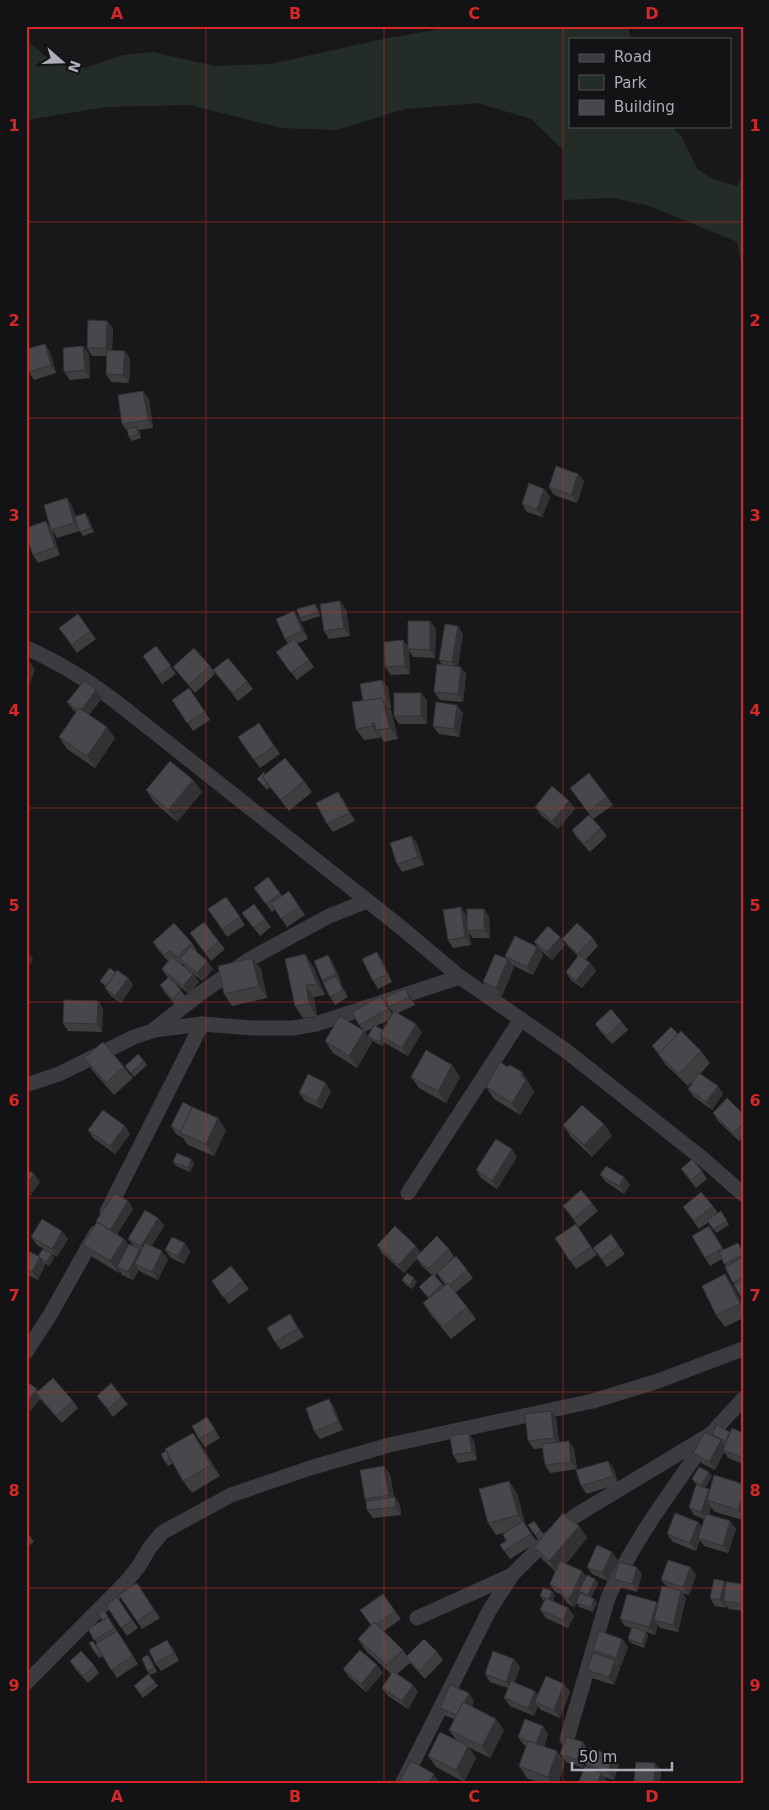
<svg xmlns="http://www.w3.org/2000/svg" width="769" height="1810" font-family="'DejaVu Sans',sans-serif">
<rect width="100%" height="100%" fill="#18181a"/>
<!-- green -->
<polygon fill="#242c27" points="457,26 628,26 631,39 570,39 570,126 671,126 682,137 697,169 713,179 737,186 743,174 743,271 737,242 649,206 613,198 564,200 564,151 531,119 478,103 405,109 336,130 281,128 190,105 106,107 26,120 26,40 55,64 85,68 123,55 153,52 215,66 271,64 383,39"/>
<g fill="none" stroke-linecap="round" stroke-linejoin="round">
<!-- street -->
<g stroke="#3c3b40" stroke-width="15">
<path d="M26 648C59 662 87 680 115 701L398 925 460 977 565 1050 703 1159 743 1194"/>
<polyline points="154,1030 202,1024 253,1028 293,1028 316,1024 460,977"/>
<polyline points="26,1085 59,1074 134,1037 152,1031 201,993 250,959 329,916 367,901"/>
<polyline points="408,1193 521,1019"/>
<polyline points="107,1212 202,1024"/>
<polyline points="26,1352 50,1315 96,1233"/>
<polyline points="417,1618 512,1575"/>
<polyline points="26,1683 126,1582 139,1566 150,1547 163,1532 231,1495 310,1468 389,1445 593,1401 658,1381 743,1349"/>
<path d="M567 1739 608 1598C632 1542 671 1492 706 1441"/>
<polyline points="402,1784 489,1611 512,1575 544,1543 575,1516 711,1434 743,1399"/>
</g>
</g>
<!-- wall -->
<g fill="#3e3e41" fill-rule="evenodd">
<polygon points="107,321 113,329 112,350 125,351 130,359 129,383 111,382 106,374 107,356 92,356 87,348"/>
<polygon points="45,344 50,352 56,373 34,380 29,372"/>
<polygon points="83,346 89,354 90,378 70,380 64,372"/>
<polygon points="149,399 153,428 139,430 141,438 132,441 129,437 128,432 122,424"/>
<polygon points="578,474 584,481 577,503 554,495 549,487"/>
<polygon points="544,489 550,497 542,517 527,512 522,504"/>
<polygon points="67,498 72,506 76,517 88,517 94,532 83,536 80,531 57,538 52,530 60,555 38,563 33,555 46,521 51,529"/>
<polygon points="318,608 320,616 302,622 300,618"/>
<polygon points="346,609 350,636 329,639 324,631"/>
<polygon points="294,611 299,619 308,639 297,644 314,667 297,680 276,652 288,643 285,639"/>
<polygon points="78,614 96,639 77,653 59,628"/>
<polygon points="436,629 435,658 413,657 409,651 410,674 391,675 385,667 403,640 408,647"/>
<polygon points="463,634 458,666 466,674 463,702 440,700 434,692 442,665 439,660"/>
<polygon points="156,646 176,674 162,684 143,656"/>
<polygon points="210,666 215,674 195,693 179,674 173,667"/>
<polygon points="213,670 247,681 253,689 238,701"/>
<polygon points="382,680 388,688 391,708 389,708 391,710 398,739 384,742 380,736 380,738 364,740 356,729 363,701"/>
<polygon points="189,688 210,720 193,731 172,700"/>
<polygon points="96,690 102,698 89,715 115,738 95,768 67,749 59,737 76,712 73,710 67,702"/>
<polygon points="421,693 427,701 427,724 399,724 394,716"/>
<polygon points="463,713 459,737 439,734 433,726"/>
<polygon points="259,723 280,754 260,768 238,737"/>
<polygon points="589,773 613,805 593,819 570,788"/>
<polygon points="265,774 304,781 312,792 289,811 270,787 267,790 257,779"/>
<polygon points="193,780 202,792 177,822 154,802 146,790"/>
<polygon points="343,799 355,821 333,832 327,824"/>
<polygon points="569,801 575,809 558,829 541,815 535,807"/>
<polygon points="601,828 607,836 590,852 577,838 572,830"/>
<polygon points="411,836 417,843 424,865 402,872 397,864"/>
<polygon points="268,877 282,896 289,891 305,915 287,927 275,909 272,912 254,888"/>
<polygon points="226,897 245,925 227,937 208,909"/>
<polygon points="484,909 489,917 490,938 473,938 469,932 471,945 453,948 448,940 466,915 467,923"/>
<polygon points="242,913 265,919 271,927 260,936"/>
<polygon points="190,933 219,942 225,949 211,961"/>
<polygon points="560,937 565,945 552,960 540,950 534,942"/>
<polygon points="593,938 598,946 586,959 590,963 596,971 582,988 571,980 566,972 578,956 568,946 562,939"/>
<polygon points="153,942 192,943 197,951 196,952 213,969 202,981 185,967 183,964 182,965 193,974 199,982 189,994 175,983 187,998 177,1007 165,993 160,985 168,978 162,969 168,961 158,950"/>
<polygon points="537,947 543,955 533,975 512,965 514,967 502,996 488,990 483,982 507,959 505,956"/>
<polygon points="328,955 333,963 341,982 340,983 348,997 335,1005 330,997 322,980"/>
<polygon points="252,958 261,969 267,998 232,1006 224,994"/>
<polygon points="382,960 392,982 378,989 373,981"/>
<polygon points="313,966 325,995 314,997 317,1016 303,1018 295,1006"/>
<polygon points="116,973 128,978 133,985 121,1003 111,996 105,988 106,987 100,981"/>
<path d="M405 988 410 996 415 1005 398 1013 422 1032 408 1056 385 1043 384 1042 382 1046 371 1040 368 1036 373 1028 365 1032 372 1042 357 1068 333 1053 325 1041 363 1030 359 1025 381 996 387 1004 392 1014 393 1012 389 1007ZM389 1020 383 1030 376 1026Z"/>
<polygon points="98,1001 103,1009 102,1032 68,1031 63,1023"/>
<polygon points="622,1022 628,1030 612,1044 600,1031 595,1024"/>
<polygon points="652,1046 701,1051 710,1063 700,1074 718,1086 723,1094 712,1110 694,1097 688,1089 699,1075 688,1086 666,1065"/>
<polygon points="84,1058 124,1067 133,1078 114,1095 92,1070"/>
<polygon points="144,1061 147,1065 134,1077 125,1066"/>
<polygon points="452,1065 460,1077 446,1103 419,1088 411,1077"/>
<polygon points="507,1067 522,1072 534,1092 520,1115 494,1099 486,1087"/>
<polygon points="331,1091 322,1109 305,1101 299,1093"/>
<polygon points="713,1113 743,1114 743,1137 739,1141 718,1121"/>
<polygon points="604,1124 612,1136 592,1157 571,1137 563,1125"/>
<polygon points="125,1126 130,1134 115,1154 93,1138 88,1130"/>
<polygon points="171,1126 226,1130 214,1156 188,1145 183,1138 176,1134"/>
<polygon points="517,1157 497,1189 481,1178 476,1170"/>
<polygon points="191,1159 194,1163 190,1172 176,1166 173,1162"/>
<polygon points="681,1169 702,1171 707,1179 696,1188"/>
<polygon points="600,1175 624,1177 630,1185 624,1194 606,1182"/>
<polygon points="128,1201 133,1209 117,1234 124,1239 128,1245 133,1245 128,1239 158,1218 164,1226 151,1246 168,1259 158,1280 141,1272 139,1270 133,1280 122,1275 120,1271 119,1273 91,1256 83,1244"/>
<polygon points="592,1203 598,1211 579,1227 563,1206"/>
<polygon points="713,1206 718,1213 721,1211 729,1225 716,1233 709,1222 699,1229 683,1207"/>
<polygon points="576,1224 597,1255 576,1269 555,1238"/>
<polygon points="709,1226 724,1250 738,1243 743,1250 743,1301 725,1267 726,1266 722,1259 710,1266 705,1258"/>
<polygon points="31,1237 68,1239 57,1257 37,1245"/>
<path d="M377 1245 420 1252 449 1249 454 1257 446 1265 467 1270 473 1278 455 1293 467 1307 476 1319 451 1339 431 1315 423 1303 429 1299 419 1287 432 1275 421 1265 417 1259 404 1273 382 1253ZM437 1274 445 1285 444 1286 435 1276Z"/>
<polygon points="619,1246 625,1254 607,1267 593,1248"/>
<polygon points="26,1250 38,1256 54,1258 49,1266 44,1263 45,1265 38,1280 26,1274"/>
<polygon points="165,1250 190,1251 184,1264 171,1258"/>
<polygon points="231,1266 249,1289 229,1304 212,1281"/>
<polygon points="725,1274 733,1286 743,1305 743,1318 725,1327 716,1315"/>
<polygon points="402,1280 417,1282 412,1289 405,1284"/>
<polygon points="290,1314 295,1322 304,1337 281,1350 275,1342"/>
<polygon points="26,1381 38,1391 73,1401 78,1408 62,1423 40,1399 29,1412 26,1410"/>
<polygon points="97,1396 122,1397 128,1404 113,1417"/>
<polygon points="329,1399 334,1407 343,1430 320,1439 314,1431"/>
<polygon points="207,1417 220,1438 205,1447 199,1439"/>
<polygon points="556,1418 559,1442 574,1449 577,1469 550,1473 545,1465 543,1448 534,1449 528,1441"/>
<polygon points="730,1432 743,1433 743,1464 728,1458 724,1452 715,1470 698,1461 693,1453 713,1436 712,1434"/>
<polygon points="193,1433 201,1445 220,1476 192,1493 183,1481"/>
<polygon points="474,1441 477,1460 458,1463 453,1455"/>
<polygon points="166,1451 173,1463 168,1466 165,1462"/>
<polygon points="608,1461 614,1469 618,1484 587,1494 581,1486"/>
<polygon points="390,1474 394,1497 400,1505 401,1515 373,1518 367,1510 366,1502 365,1499"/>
<polygon points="712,1476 705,1488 710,1490 743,1484 743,1520 715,1512 711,1507 709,1514 730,1521 736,1529 728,1553 704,1546 700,1540 696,1551 673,1542 667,1534 702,1527 704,1519 694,1515 689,1507 697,1485 695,1483 692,1479"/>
<polygon points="517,1493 525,1524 537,1542 510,1559 500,1545 506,1541 507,1532 496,1535 488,1523"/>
<polygon points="534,1521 544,1535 579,1526 587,1538 566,1564 582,1571 586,1576 598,1583 591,1598 594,1599 597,1603 593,1612 579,1607 577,1603 574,1607 567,1603 562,1595 555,1592 550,1584 555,1571 542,1559 534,1547 544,1535 538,1539 528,1525"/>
<polygon points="26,1530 34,1542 26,1548"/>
<polygon points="618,1560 608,1581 592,1574 587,1567"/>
<polygon points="690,1567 696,1575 689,1595 682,1593 686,1598 678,1632 660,1628 658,1625 655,1635 646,1632 648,1636 644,1648 631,1643 628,1639 631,1628 625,1626 620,1619 658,1604 667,1587 661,1580"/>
<polygon points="642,1574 637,1592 620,1587 614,1579"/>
<polygon points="724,1581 726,1583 743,1584 743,1611 729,1609 726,1605 726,1608 715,1606 710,1598"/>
<polygon points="137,1583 160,1618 142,1629 119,1595"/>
<polygon points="383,1594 401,1619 384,1631 403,1650 407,1656 437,1652 443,1660 425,1679 410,1663 397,1674 413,1685 418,1692 408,1709 388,1696 382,1688 391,1674 366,1651 358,1639 371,1625"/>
<polygon points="555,1595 553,1601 568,1608 574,1616 568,1628 546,1618 540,1610 544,1600 543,1600 540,1596"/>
<polygon points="117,1597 138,1628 127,1636 106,1605"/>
<polygon points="104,1610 138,1664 117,1678 103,1656 99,1658 96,1654 96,1644 97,1643 88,1629 102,1620"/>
<polygon points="622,1639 628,1647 621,1666 618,1664 620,1668 614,1685 592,1678 587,1670 596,1654 593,1650"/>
<polygon points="173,1648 179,1661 161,1671 155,1663"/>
<polygon points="148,1655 151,1659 157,1672 150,1675 147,1671"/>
<polygon points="70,1661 94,1665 99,1673 88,1683 75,1669"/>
<polygon points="520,1667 514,1682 538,1695 564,1684 570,1692 560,1718 541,1710 538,1706 534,1716 510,1706 504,1698 508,1688 490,1682 485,1674"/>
<polygon points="343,1669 383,1673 366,1692 349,1677"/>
<polygon points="155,1682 158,1686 143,1698 134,1686"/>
<polygon points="474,1701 472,1707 504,1730 490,1758 468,1747 476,1758 464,1782 436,1767 428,1756 457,1741 449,1730 454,1719 446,1716 440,1708"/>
<polygon points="548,1734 544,1747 565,1763 558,1784 543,1784 527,1778 519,1766 526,1746 524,1745 518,1737"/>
<polygon points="588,1750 583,1768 566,1762 560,1754"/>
<polygon points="613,1756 619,1763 614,1780 604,1777 607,1781 587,1767 585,1764"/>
<polygon points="661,1771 660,1784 636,1784 634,1781"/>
</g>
<!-- shaded-wall -->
<g fill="#323235">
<polygon points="107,321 113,329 112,356 106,348"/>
<polygon points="45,344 50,352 56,373 51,365"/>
<polygon points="83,346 89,354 90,378 85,370"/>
<polygon points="125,351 130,359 129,383 123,375"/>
<polygon points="143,391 149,399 153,428 148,420"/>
<polygon points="136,427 139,431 141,438 138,434"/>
<polygon points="578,474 584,481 577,503 571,495"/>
<polygon points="544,489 550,497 542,517 537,509"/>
<polygon points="67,498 72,506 80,531 74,523"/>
<polygon points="85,513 88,517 94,532 91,528"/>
<polygon points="46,521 51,529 60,555 55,547"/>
<polygon points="340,601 346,609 350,636 344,628"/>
<polygon points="315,604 318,608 320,616 318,612"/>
<polygon points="294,611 299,619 308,639 302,631"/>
<polygon points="430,621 436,629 435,658 430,650"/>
<polygon points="458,626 463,634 457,670 452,662"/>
<polygon points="403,640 409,648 408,649 409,651 410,674 405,666"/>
<polygon points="30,662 35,670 27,690 26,688 26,671"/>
<polygon points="461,667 466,674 463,702 458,694"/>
<polygon points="382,680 388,688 391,708 386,700"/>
<polygon points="96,690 102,698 85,720 80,712"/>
<polygon points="421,693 427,701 427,724 421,716"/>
<polygon points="382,698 391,710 398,739 390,728"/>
<polygon points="457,705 463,713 459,737 454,729"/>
<polygon points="372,723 377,730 376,730 380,736 380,738 372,726"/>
<polygon points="107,727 115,738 95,768 87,756"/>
<polygon points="193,780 202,792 177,822 168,810"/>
<polygon points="338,792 343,799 355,821 349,813"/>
<polygon points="569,801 575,809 558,829 552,821"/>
<polygon points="411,836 417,843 424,865 418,857"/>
<polygon points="461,907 466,915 469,930 467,930 469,932 471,945 465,937"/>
<polygon points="484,909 489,917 490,938 484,930"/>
<polygon points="560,937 565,945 552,960 547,952"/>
<polygon points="537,947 543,955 533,975 527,967"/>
<polygon points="27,952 33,959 26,971 26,953"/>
<polygon points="377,952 382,960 392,982 387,974"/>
<polygon points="305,954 313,966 325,995 317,984"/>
<polygon points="328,955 333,963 341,982 336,974"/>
<polygon points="252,958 261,969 267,998 259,986"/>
<polygon points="508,959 514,967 502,996 496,988"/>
<polygon points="207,961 213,969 202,981 197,973"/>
<polygon points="590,963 596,971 582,988 576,981"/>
<polygon points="193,974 199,982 189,994 183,986"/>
<polygon points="336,976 341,984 348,997 343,990"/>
<polygon points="128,978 133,985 121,1003 115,996"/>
<polygon points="306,985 314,997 317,1016 309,1004"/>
<polygon points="405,988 410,996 415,1005 409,997"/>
<polygon points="381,996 387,1004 394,1017 388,1009"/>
<polygon points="98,1001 103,1009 102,1032 97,1024"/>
<polygon points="416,1024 422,1032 408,1056 402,1048"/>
<polygon points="364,1031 372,1042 357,1068 349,1056"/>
<polygon points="382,1038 384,1042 382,1046 379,1042"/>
<polygon points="452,1065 460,1077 446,1103 438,1091"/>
<polygon points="522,1072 534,1092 520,1115 512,1103 521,1076"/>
<polygon points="326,1083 331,1091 322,1109 317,1101"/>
<polygon points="718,1086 723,1094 712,1110 706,1102"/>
<polygon points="218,1118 226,1130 214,1156 206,1144"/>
<polygon points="604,1124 612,1136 592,1157 584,1145"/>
<polygon points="125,1126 130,1134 115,1154 110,1146"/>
<polygon points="512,1149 517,1157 497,1189 492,1181"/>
<polygon points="191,1159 194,1163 190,1172 188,1168"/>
<polygon points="34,1174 40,1182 27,1201 26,1200 26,1186"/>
<polygon points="624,1177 630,1185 624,1194 619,1186"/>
<polygon points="128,1201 133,1209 115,1238 110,1230"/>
<polygon points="158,1218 164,1226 147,1254 141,1246"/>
<polygon points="709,1226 714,1233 728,1256 722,1248"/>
<polygon points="62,1231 68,1239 57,1257 52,1249"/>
<polygon points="26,1234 30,1240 26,1246"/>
<polygon points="124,1239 133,1250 117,1267 120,1271 119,1273 110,1261"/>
<polygon points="185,1243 190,1251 184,1264 178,1256"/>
<polygon points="416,1246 422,1254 416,1257 417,1259 404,1273 398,1265"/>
<polygon points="140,1249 145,1257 135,1264 139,1270 133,1280 128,1272"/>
<polygon points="162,1251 168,1259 158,1280 152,1272"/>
<polygon points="52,1254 54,1258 49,1266 46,1262"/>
<polygon points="40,1257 45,1265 38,1280 32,1272"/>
<polygon points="725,1274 733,1286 743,1305 743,1308 740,1304"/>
<polygon points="414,1278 417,1282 412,1289 410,1285"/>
<polygon points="290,1314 295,1322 304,1337 298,1329"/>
<polygon points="37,1389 42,1397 36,1393 40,1399 29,1412 26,1408 26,1402"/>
<polygon points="329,1399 334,1407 343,1430 338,1422"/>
<polygon points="551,1411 556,1418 560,1446 554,1438"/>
<polygon points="207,1417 213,1425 220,1438 215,1430"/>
<polygon points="193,1433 201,1445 220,1476 211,1465"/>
<polygon points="469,1433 474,1441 477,1460 472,1452"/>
<polygon points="721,1440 727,1448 723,1450 724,1452 715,1470 709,1462"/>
<polygon points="569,1441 574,1449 577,1469 571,1462"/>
<polygon points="608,1461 614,1469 618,1484 613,1476"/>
<polygon points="384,1466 390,1474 394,1503 389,1495"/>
<polygon points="709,1472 712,1476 704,1489 701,1485"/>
<polygon points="509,1481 517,1493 525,1524 537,1542 518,1515"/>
<polygon points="709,1489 715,1497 707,1500 711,1507 707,1520 701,1512"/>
<polygon points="743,1493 743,1517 738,1510"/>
<polygon points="395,1497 400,1505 401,1515 396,1507"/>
<polygon points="730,1521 736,1529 728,1553 723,1546"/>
<polygon points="698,1522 704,1530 698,1538 700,1540 696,1551 690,1543"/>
<polygon points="579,1526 587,1538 558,1573 549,1561"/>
<polygon points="612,1552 618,1560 608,1581 602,1573"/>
<polygon points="637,1567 642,1574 637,1592 632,1584"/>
<polygon points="690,1567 696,1575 689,1595 683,1587"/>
<polygon points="582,1571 588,1579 579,1591 581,1594 578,1602 574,1607 568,1599"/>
<polygon points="595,1579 598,1583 590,1599 588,1595"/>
<polygon points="724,1581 730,1588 724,1601 726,1605 726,1608 720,1600"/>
<polygon points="552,1591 555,1595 552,1603 549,1599"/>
<polygon points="681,1591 686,1598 678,1632 673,1625"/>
<polygon points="594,1599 597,1603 593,1612 591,1608"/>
<polygon points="657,1602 662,1610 654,1620 658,1625 655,1635 649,1627"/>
<polygon points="568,1608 574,1616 568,1628 563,1620"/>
<polygon points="646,1632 648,1636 644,1648 642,1644"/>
<polygon points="622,1639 628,1647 621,1666 616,1658"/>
<polygon points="167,1640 173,1648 179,1661 174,1653"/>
<polygon points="514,1659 520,1667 512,1690 506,1682"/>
<polygon points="615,1660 620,1668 614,1685 609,1677"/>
<polygon points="377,1665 383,1673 366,1692 361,1684"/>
<polygon points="564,1684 570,1692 560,1718 554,1710"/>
<polygon points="413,1685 418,1692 408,1709 402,1701"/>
<polygon points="535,1691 541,1699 535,1702 538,1706 534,1716 528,1708"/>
<polygon points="469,1693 474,1701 464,1724 459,1716"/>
<polygon points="496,1719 504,1730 490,1758 482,1746"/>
<polygon points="543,1726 548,1734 542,1752 536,1744"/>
<polygon points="583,1742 588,1750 583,1768 577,1760"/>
<polygon points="468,1746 476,1758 464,1782 456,1770"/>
<polygon points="557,1751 565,1763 558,1784 552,1784 548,1777"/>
<polygon points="613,1756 619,1763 614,1780 608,1772"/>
<polygon points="655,1763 661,1771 660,1784 655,1784 654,1783"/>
<polygon points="601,1773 607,1781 606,1784 597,1784"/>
<polygon points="434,1774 439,1782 438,1784 428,1784"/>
</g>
<!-- building -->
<g fill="#48484c" stroke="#323235">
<polygon points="88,320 107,321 106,348 87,348"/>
<polygon points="45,344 51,365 29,372 26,364 26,349"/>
<polygon points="83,346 85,370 64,372 63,348"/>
<polygon points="107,350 125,351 123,375 106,374"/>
<polygon points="143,391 148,420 122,424 118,395"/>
<polygon points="136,427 138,434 129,437 127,429"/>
<polygon points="556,466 578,474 571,495 549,487"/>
<polygon points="529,483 544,489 537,509 522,504"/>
<polygon points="67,498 74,523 51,530 44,505"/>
<polygon points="85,513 91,528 80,532 74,517"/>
<polygon points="46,521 55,547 33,555 26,536 26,528"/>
<polygon points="340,601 344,628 324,631 320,604"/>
<polygon points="315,604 318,612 300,618 297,609"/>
<polygon points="294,611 302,631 285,639 276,619"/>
<polygon points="78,614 90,631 72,645 59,628"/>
<polygon points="408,621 430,621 430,650 408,649"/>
<polygon points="445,624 458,626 452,662 439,660"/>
<polygon points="294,639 309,660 291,673 276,652"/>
<polygon points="403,640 405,666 385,667 384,642"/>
<polygon points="156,646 171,666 157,676 143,656"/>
<polygon points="194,648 210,666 189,685 173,667"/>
<polygon points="228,658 247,681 233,693 213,670"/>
<polygon points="26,661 30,662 26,671"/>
<polygon points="437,664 461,667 458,694 434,692"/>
<polygon points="382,680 386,700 383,700 382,698 363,701 360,684"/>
<polygon points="84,681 96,690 82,709 79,708 77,710 67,702"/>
<polygon points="189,688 205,712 187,723 172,700"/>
<rect x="394" y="693" width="27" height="23"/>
<polygon points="382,698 390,728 376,730 375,723 372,723 372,726 356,729 352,702"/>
<polygon points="436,702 457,705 454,729 433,726"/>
<polygon points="79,708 107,727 87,756 59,737"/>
<polygon points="259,723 274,746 254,760 238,737"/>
<polygon points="285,758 304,781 281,800 262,777"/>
<polygon points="170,761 193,780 168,810 146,790"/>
<polygon points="264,772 265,774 262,777 267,783 264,786 257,779"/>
<polygon points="589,773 607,797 588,812 570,788"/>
<polygon points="552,786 569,801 552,821 535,807"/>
<polygon points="338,792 349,813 327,824 316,803"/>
<polygon points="589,815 601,828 584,844 572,830"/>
<polygon points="411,836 418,857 397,864 390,843"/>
<polygon points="268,877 280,893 266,904 254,888"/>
<polygon points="289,891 299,907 281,919 271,903"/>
<polygon points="226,897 240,917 222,929 208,909"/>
<polygon points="254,904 265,919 254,928 242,913"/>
<polygon points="461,907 465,937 448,940 443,910"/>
<rect x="467" y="909" width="17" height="21"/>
<polygon points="204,922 219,942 205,953 190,933"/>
<polygon points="174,923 192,943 177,957 170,951 164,955 153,942"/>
<polygon points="577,923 593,938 578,954 562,939"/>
<polygon points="548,926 560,937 547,952 534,942"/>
<polygon points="515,936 537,947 527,967 505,956"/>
<polygon points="190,946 207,961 197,973 180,959"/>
<polygon points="377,952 387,974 373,981 362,959"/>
<polygon points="305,954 317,984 306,985 309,1004 295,1006 285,959"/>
<polygon points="495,954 508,959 496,988 483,982"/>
<polygon points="328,955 336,974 322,980 314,961"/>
<polygon points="579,955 590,963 576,981 566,972"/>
<polygon points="172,957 193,974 183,986 162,969"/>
<polygon points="252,958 259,986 224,994 218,966"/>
<polygon points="110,968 116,973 106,986 100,981"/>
<polygon points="117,970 128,978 115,996 105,988"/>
<polygon points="336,976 343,990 330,997 323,983"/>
<polygon points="169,977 181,990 172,999 160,985"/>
<polygon points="405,988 409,997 389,1007 385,998"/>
<polygon points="381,996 388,1009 359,1025 352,1012"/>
<polygon points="64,1000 98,1001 97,1024 63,1023"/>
<polygon points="611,1009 622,1022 607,1036 595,1024"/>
<polygon points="394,1011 416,1024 402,1048 380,1035"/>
<polygon points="340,1016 364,1031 349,1056 325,1041"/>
<polygon points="374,1025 383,1030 380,1035 382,1038 379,1042 368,1036"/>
<polygon points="671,1027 678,1034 659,1053 652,1046"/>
<polygon points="681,1031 701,1051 679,1074 658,1054"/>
<polygon points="103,1042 124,1067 106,1083 84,1058"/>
<polygon points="426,1050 452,1065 438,1091 411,1077"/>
<polygon points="138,1054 144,1061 131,1073 125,1066"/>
<polygon points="500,1062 507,1067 510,1065 522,1072 521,1076 526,1080 512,1103 486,1087"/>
<polygon points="699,1073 718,1086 706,1102 688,1089"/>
<polygon points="308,1074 326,1083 317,1101 299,1093"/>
<polygon points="727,1098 743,1114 743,1124 733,1133 713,1113"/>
<polygon points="183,1102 192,1107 181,1132 171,1126"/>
<polygon points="582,1105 604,1124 584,1145 563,1125"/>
<polygon points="192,1107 218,1118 206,1144 180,1133"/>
<polygon points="103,1110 125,1126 110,1146 88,1130"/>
<polygon points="496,1139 512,1149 492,1181 476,1170"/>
<polygon points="177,1153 191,1159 188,1168 173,1162"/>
<polygon points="692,1159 702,1171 691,1180 681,1169"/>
<polygon points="606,1166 624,1177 619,1186 600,1175"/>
<polygon points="26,1169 34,1174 26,1186"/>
<polygon points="581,1190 592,1203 574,1219 563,1206"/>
<polygon points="701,1192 713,1206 694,1221 683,1207"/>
<polygon points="115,1193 128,1201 110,1230 96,1221"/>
<polygon points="145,1210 158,1218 141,1246 128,1239"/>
<polygon points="721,1211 727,1221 713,1229 707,1220"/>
<polygon points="42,1219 62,1231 52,1249 31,1237"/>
<polygon points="97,1222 124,1239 110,1261 83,1244"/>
<polygon points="576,1224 591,1247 570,1261 555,1238"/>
<polygon points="395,1226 416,1246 398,1265 377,1245"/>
<polygon points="709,1226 722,1248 705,1258 692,1236"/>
<polygon points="611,1234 619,1246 602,1259 593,1248"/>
<polygon points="437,1236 449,1249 428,1269 416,1257"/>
<polygon points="172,1237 185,1243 178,1256 165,1250"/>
<polygon points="145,1243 162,1251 152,1272 135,1264"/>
<polygon points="738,1243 743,1253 743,1255 724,1264 719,1252"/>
<polygon points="129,1244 140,1249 128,1272 117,1267"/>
<polygon points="43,1249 52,1254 46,1262 38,1256"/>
<polygon points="26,1250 40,1257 32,1272 26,1269"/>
<polygon points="456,1256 467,1270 449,1285 448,1283 446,1284 437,1273"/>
<polygon points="743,1257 743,1277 733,1283 725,1267"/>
<polygon points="231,1266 243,1281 223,1297 212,1281"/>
<polygon points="407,1273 414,1278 410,1285 402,1280"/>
<polygon points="433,1274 442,1284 429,1297 419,1287"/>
<polygon points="725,1274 740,1304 716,1315 702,1286"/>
<polygon points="743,1280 743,1301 734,1285"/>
<polygon points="448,1283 467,1307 443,1327 423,1303"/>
<polygon points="290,1314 298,1329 275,1342 267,1328"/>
<polygon points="53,1378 73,1401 56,1416 36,1393"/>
<polygon points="26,1381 37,1389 26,1402"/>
<polygon points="111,1383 122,1397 108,1409 97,1396"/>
<polygon points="329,1399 338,1422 314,1431 306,1408"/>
<polygon points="551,1411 554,1438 528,1441 525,1414"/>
<polygon points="207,1417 215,1430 199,1439 192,1426"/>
<polygon points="717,1425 730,1432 725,1441 712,1434"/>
<polygon points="732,1428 743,1433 743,1458 723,1450"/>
<polygon points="705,1432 721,1440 709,1462 693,1453"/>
<polygon points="193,1433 211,1465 183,1481 165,1449"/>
<polygon points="469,1433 472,1452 453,1455 450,1436"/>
<polygon points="569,1441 571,1462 545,1465 542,1444"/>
<polygon points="166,1451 170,1459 165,1462 161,1454"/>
<polygon points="608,1461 613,1476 581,1486 576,1470"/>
<polygon points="384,1466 389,1495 365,1499 360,1470"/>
<polygon points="699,1467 709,1472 701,1485 692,1479"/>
<polygon points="714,1475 743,1484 743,1493 738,1510 707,1500"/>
<polygon points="509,1481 518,1515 488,1523 479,1489"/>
<polygon points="696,1485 709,1489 701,1512 689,1507"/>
<polygon points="395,1497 396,1507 367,1510 366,1501"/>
<polygon points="563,1513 579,1526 549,1561 534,1547"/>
<polygon points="675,1513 698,1522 690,1543 667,1534"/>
<polygon points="706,1514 730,1521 723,1546 698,1538"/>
<polygon points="523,1521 531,1534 504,1551 500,1545 506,1541 503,1534"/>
<polygon points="534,1521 541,1531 535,1535 528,1525"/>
<polygon points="597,1545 612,1552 602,1573 587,1567"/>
<polygon points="668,1560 690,1567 683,1587 661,1580"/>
<polygon points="560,1561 582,1571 572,1594 568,1599 562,1595 561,1590 550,1584"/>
<polygon points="619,1562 637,1567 632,1584 614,1579"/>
<polygon points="587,1575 595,1579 588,1595 579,1591"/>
<polygon points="714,1579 724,1581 720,1600 710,1598"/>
<polygon points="726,1582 743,1584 743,1604 724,1601"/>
<polygon points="137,1583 154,1610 137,1621 119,1595"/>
<polygon points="662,1586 681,1591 673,1625 654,1620"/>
<polygon points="543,1588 552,1591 549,1599 540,1596"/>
<polygon points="580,1593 594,1599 591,1608 576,1603"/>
<polygon points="383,1594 395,1611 377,1624 374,1622 371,1625 360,1610"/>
<polygon points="627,1594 657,1602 649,1627 620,1619"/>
<polygon points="117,1597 132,1620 121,1628 106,1605"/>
<polygon points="546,1598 568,1608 563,1620 540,1610"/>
<polygon points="104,1610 109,1619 108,1617 102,1620 98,1614"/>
<polygon points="108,1617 114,1628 94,1640 88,1629"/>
<polygon points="374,1622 403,1650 386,1665 358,1639"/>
<polygon points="632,1627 646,1632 642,1644 628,1639"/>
<polygon points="117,1631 133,1656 111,1670 96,1644"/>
<polygon points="599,1631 622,1639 616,1658 593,1650"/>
<polygon points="424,1639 437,1652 420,1671 406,1657"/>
<polygon points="167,1640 174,1653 155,1663 149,1650"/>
<polygon points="93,1641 100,1652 96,1654 89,1643"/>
<polygon points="360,1650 377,1665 361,1684 343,1669"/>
<polygon points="81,1651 94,1665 83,1676 70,1661"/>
<polygon points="493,1651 514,1659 506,1682 485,1674"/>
<polygon points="593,1653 615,1660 609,1677 587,1670"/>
<polygon points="148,1655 154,1668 147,1671 142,1658"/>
<polygon points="393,1671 413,1685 402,1701 382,1688"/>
<polygon points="148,1674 155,1682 141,1694 134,1686"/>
<polygon points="546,1676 564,1684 554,1710 535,1702"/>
<polygon points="511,1681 535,1691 528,1708 504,1698"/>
<polygon points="450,1685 469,1693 464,1703 463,1702 457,1715 440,1708"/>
<polygon points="463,1702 496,1719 482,1746 449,1730"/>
<polygon points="525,1719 543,1726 536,1744 518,1737"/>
<polygon points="440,1732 468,1746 456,1770 428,1756"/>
<polygon points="566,1737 583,1742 577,1760 560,1754"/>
<polygon points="528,1741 557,1751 548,1777 519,1766"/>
<polygon points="590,1748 613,1756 608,1772 585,1764"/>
<polygon points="411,1761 434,1774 428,1784 398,1784"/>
<polygon points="636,1762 655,1763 654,1783 634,1781"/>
<polygon points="585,1766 601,1773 597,1784 578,1784"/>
</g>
<!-- grid -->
<path fill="none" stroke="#d62828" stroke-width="1" stroke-opacity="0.55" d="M206 26V1784M384 26V1784M563 26V1784M26 222H743M26 418H743M26 612H743M26 808H743M26 1002H743M26 1198H743M26 1392H743M26 1588H743"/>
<!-- border -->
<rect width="769" height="1810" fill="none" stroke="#131315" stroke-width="55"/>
<!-- legend -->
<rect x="569" y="38" width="162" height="90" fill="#131315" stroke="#505156"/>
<rect x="579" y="54" width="25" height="8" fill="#3c3b40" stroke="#505156"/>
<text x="614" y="62" font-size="15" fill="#acadb8">Road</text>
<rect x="579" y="75" width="25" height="15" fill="#242c27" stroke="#505156"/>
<text x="614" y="88" font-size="15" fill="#acadb8">Park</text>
<rect x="579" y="100" width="25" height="15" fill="#48484c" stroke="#505156"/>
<text x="614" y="112" font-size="15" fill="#acadb8">Building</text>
<!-- north arrow -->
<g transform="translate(62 62) rotate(110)" stroke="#131315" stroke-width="4" paint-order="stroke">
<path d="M0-4L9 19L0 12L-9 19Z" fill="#acadb8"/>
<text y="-8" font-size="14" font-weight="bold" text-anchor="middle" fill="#acadb8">N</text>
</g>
<!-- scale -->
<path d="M572 1762v8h100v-8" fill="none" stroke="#acadb8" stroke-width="2.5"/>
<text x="579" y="1762" font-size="15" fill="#acadb8" stroke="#131315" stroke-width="4" paint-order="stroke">50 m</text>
<rect x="28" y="28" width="714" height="1754" fill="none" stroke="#d62828" stroke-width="2"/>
<g font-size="16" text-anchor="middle" font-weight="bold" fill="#d62828">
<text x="117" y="19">A</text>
<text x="295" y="19">B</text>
<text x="474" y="19">C</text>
<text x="652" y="19">D</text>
<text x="14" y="131">1</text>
<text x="755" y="131">1</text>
<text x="14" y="326">2</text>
<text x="755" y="326">2</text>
<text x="14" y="521">3</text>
<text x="755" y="521">3</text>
<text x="14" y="716">4</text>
<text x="755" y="716">4</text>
<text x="14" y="911">5</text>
<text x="755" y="911">5</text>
<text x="14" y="1106">6</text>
<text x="755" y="1106">6</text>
<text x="14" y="1301">7</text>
<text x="755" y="1301">7</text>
<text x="14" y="1496">8</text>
<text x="755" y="1496">8</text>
<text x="14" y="1691">9</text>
<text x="755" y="1691">9</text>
<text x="117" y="1802">A</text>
<text x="295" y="1802">B</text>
<text x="474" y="1802">C</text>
<text x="652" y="1802">D</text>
</g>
</svg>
